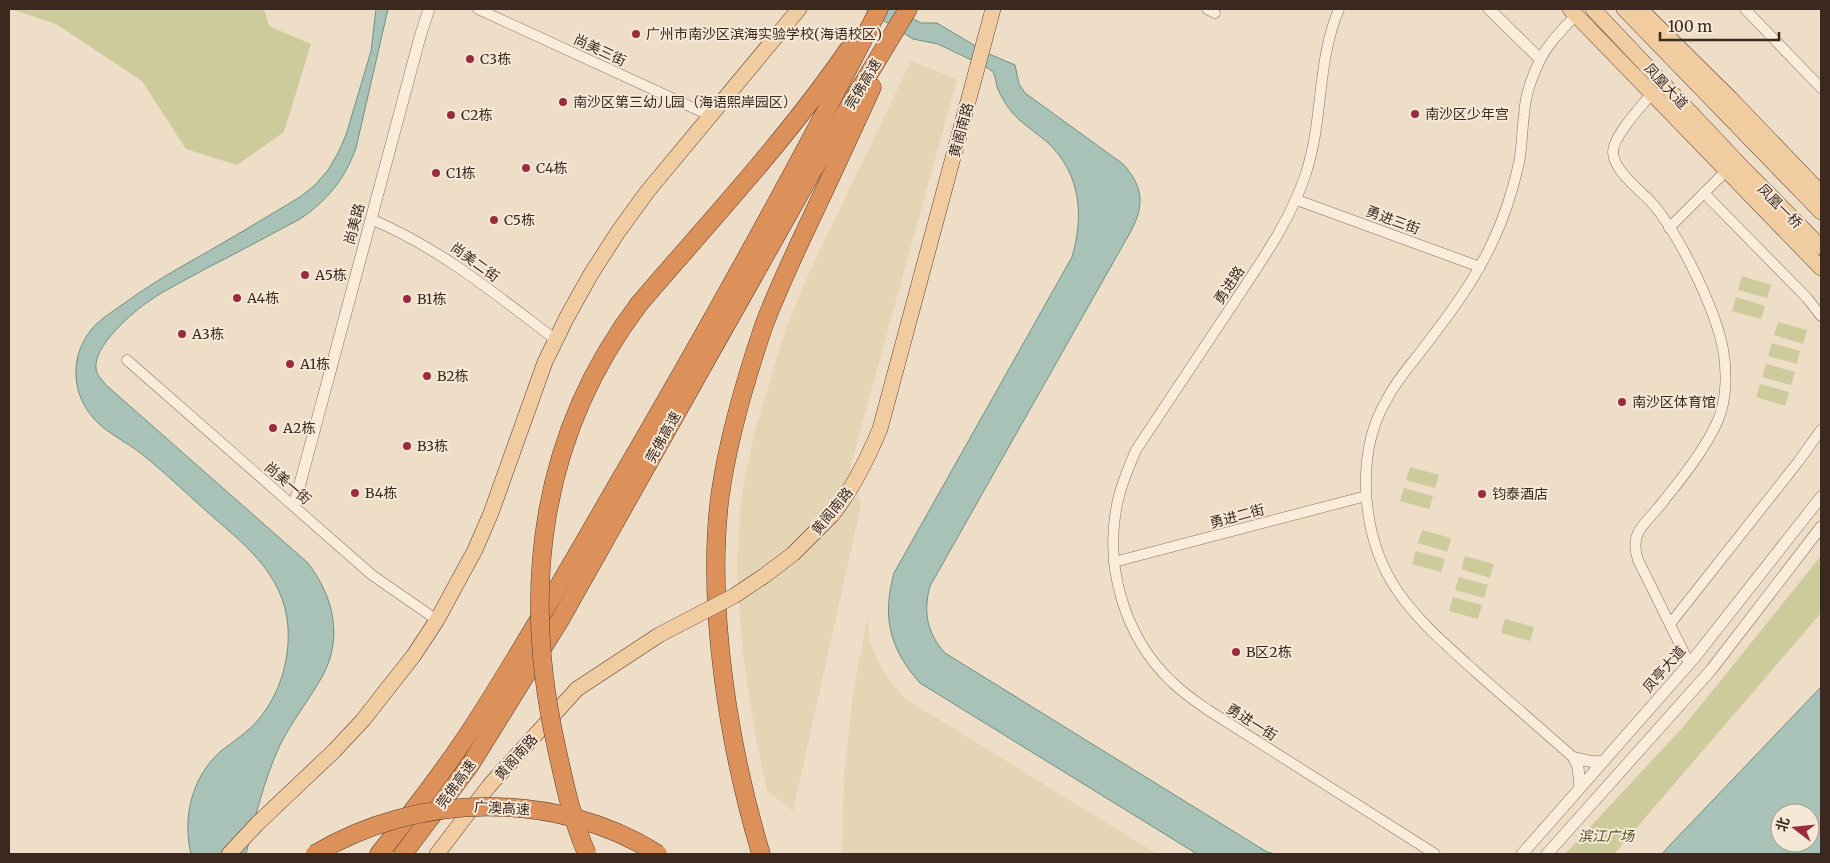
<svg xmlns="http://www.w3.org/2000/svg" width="1830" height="863" font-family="Merriweather,'Noto Sans SC',serif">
<rect width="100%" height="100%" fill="#eeddc7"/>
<!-- farmland -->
<g fill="#e4d5b5">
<polygon points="911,61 957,79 850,468 861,505 793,811 767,791 756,738 743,656 740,619 737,567 741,499 754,434 785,331 810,271"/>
<polygon points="868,613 869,637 877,660 889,680 906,699 1157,854 842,854 844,775 853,694"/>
</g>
<!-- green -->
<g fill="#cdcb9b">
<polygon points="11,9 264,9 269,26 311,44 284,132 237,165 186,149 142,81 56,24"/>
<polygon points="1742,276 1771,285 1767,298 1738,290"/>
<polygon points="1736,297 1765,306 1761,319 1732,311"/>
<polygon points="1778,322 1807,330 1803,344 1774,335"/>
<polygon points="1772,343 1800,351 1797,364 1768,356"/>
<polygon points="1766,364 1795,372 1791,385 1762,377"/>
<polygon points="1760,384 1789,392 1785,406 1756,397"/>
<polygon points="1410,467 1439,475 1435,488 1406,480"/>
<polygon points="1404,488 1433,496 1429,509 1400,501"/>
<polygon points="1422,530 1451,538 1447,552 1418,543"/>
<polygon points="1416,551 1445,559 1441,572 1412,564"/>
<polygon points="1465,556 1494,564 1490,578 1461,569"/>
<polygon points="1821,556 1821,613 1614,854 1565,854 1684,726"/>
<polygon points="1459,577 1488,585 1484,598 1455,590"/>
<polygon points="1453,597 1482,605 1478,619 1449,611"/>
<polygon points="1505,619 1534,627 1530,641 1501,633"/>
</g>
<!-- water -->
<g fill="#a8c2b7" stroke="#6f9183" fill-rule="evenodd">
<path d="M376 9H388L356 148C345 179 327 201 300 219 268 236 237 253 205 269 186 280 166 289 149 301 132 313 93 346 96 369 97 375 102 380 106 385L308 563C333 596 344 637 322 677 309 700 292 721 280 745 264 780 255 817 246 854H191C182 818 192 776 221 751 234 741 248 732 259 719 280 693 290 660 288 627 284 572 241 542 204 509 184 491 164 472 143 455 126 441 103 432 90 414 71 389 71 355 91 330 98 321 109 314 119 307 138 293 158 280 179 268 220 245 260 221 300 197L315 185 328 170 338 153 346 135 371 51Z"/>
<path d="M865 9H896L921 23H937L989 54 1015 65 1019 84 1025 93 1123 164C1143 186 1145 205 1131 231L930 586C923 612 927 633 945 653L1267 852 1276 854H1197L920 683C889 648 882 617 894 573L1072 257C1084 216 1081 174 1048 143 1036 132 1021 124 1010 110 1005 103 1000 95 997 87 996 82 995 76 993 72 991 70 988 69 986 67L938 44 913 39Z"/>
<path d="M1821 687V854H1662L1669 846ZM1780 813H1810V843H1780Z"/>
</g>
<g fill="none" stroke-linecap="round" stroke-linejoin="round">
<!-- minor casing -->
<g stroke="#8a6e5c" stroke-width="11">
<g id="minor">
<polyline points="478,9 711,116"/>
<polyline points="1207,9 1215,13"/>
<path d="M1339 9C1316 63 1324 121 1305 176 1289 223 1260 263 1233 304 1200 353 1168 402 1136 450 1129 466 1122 483 1118 500 1103 564 1124 637 1172 682 1183 693 1195 701 1208 710L1435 854"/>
<polyline points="1745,9 1821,88"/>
<path d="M1652 93C1642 106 1613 136 1613 152 1613 170 1640 190 1652 203 1679 234 1715 308 1723 349 1727 370 1727 399 1718 420 1706 449 1678 483 1658 508 1652 515 1644 523 1639 531 1634 540 1635 551 1638 560L1689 663"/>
<polyline points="1704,193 1807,298 1821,316"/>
<polyline points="1297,200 1480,267"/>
<path d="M371 219C443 250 494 293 556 340"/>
<polyline points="1669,228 1727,170"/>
<polyline points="127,360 372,575 437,620"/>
<polyline points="1114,562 1366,496"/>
<polyline points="1670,624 1798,462 1821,430"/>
<path d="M1574 758C1542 730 1509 701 1477 673 1415 617 1370 580 1366 490 1365 459 1370 428 1386 401 1395 382 1409 367 1422 350 1448 316 1474 282 1492 243 1504 218 1513 190 1519 163 1522 147 1522 131 1524 115 1525 96 1532 76 1540 60 1549 42 1563 29 1576 15"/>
</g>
</g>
<!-- tertiary casing -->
<g stroke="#8a6e5c" stroke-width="12">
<g id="tertiary">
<polyline points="1489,9 1540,59"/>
<polyline points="294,506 420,37 429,9"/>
<polyline points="1580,787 1578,767 1574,758 1594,762 1603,761"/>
<polyline points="1522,854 1695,657 1821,497"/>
<polyline points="1547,854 1711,670 1821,527"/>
</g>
</g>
<!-- primary casing -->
<g stroke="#583d30" stroke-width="16">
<g id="primary">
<polyline points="1570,9 1821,268"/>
<polyline points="1593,9 1739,164 1821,247"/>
<polyline points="1624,9 1821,212"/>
<polyline points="1640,9 1730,98 1821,193"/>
<path d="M832 515C853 489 867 460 880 429L993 9"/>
<polyline points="229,854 257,824 334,751 363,720 414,655 437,620 475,550 491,513 545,362 567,317 591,274 618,232 647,192 799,9"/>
<polyline points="437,854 489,786 577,689"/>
</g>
</g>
<!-- motorway casing -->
<g stroke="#583d30" stroke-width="19">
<g id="motorway">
<path d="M639 304C710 221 786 140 848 50"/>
<path d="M379 854C414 810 448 766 478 719 525 645 569 569 612 494 705 335 795 173 879 9"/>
<polyline points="403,854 470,765 560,620 844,115 908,9"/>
<path d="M761 854C729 748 706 606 720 496 728 438 745 381 764 325 775 296 788 268 801 240 825 189 849 138 872 87"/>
</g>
</g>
<!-- minor -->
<use href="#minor" stroke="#f9ecdb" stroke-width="10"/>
<!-- tertiary -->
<use href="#tertiary" stroke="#f9ecdb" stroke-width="11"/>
<!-- primary -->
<use href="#primary" stroke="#f0cca0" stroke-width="15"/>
<!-- motorway -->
<use href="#motorway" stroke="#dc905a" stroke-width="18"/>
<!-- primary-bridge casing -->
<g stroke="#583d30" stroke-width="16" stroke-linecap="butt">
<polyline id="primary-bridge" points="577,689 659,635 734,596 764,576 793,554 832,515"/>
</g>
<!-- motorway-bridge casing -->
<g stroke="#583d30" stroke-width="19" stroke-linecap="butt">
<g id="motorway-bridge">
<path d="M315 854C418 792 556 790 658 854"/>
<path d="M587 854C572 820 564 782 556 745 521 588 540 435 639 304"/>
</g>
</g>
<!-- primary-bridge -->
<use href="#primary-bridge" stroke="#f0cca0" stroke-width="15"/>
<!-- motorway-bridge -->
<use href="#motorway-bridge" stroke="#dc905a" stroke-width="18"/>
</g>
<!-- markers -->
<g fill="#992d3d" stroke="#f6e8d7" stroke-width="2">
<circle cx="636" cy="34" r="5"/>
<circle cx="470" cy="59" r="5"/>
<circle cx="563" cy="102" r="5"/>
<circle cx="1415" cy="114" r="5"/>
<circle cx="451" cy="115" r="5"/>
<circle cx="526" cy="168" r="5"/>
<circle cx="436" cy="173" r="5"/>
<circle cx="494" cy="220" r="5"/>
<circle cx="305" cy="275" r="5"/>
<circle cx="237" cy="298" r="5"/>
<circle cx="407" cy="299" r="5"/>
<circle cx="182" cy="334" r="5"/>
<circle cx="290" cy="364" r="5"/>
<circle cx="427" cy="376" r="5"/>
<circle cx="1622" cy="402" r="5"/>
<circle cx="273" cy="428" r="5"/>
<circle cx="407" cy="446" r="5"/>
<circle cx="355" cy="493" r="5"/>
<circle cx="1482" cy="494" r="5"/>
<circle cx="1236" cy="652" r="5"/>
</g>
<g text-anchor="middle" stroke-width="4" stroke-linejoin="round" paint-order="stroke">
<!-- poi labels -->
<g font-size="14" fill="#3b2920" stroke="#f6e8d7" text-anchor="start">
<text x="646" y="39">广州市南沙区滨海实验学校(海语校区)</text>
<text x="480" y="64">C3栋</text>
<text x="573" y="107">南沙区第三幼儿园（海语熙岸园区）</text>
<text x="1425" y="119">南沙区少年宫</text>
<text x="461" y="120">C2栋</text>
<text x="536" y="173">C4栋</text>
<text x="446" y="178">C1栋</text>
<text x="504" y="225">C5栋</text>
<text x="315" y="280">A5栋</text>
<text x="247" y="303">A4栋</text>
<text x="417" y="304">B1栋</text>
<text x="192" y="339">A3栋</text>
<text x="300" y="369">A1栋</text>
<text x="437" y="381">B2栋</text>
<text x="1632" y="407">南沙区体育馆</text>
<text x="283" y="433">A2栋</text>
<text x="417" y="451">B3栋</text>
<text x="365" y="498">B4栋</text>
<text x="1492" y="499">钧泰酒店</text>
<text x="1246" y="657">B区2栋</text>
</g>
<!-- street labels -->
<g font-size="14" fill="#3b2920" stroke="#f6e8d7">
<text transform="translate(600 50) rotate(25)" y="5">尚美三街</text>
<text transform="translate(863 84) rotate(-59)" y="5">莞佛高速</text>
<text transform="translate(1666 86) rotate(47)" y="5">凤凰大道</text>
<text transform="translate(961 130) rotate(-75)" y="5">黄阁南路</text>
<text transform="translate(1780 206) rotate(45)" y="5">凤凰一桥</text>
<text transform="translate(1393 220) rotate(20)" y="5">勇进三街</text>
<text transform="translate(354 224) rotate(-75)" y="5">尚美路</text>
<text transform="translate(475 262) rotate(36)" y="5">尚美二街</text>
<text transform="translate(1229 285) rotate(-56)" y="5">勇进路</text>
<text transform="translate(663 437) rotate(-61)" y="5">莞佛高速</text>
<text transform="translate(288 483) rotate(41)" y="5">尚美一街</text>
<text transform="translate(832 511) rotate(-51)" y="5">黄阁南路</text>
<text transform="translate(1237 516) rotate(-15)" y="5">勇进二街</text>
<text transform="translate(1664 669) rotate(-49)" y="5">凤亭大道</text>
<text transform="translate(1252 722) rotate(32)" y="5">勇进一街</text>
<text transform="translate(516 757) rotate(-48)" y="5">黄阁南路</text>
<text transform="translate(456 784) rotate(-54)" y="5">莞佛高速</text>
<text transform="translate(502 808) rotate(3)" y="5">广澳高速</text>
</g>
<!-- park labels -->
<g font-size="14" font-style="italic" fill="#525727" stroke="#f6e8d7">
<text x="1606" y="841">滨江广场</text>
</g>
</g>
<!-- border -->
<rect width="1830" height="863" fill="none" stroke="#3b2920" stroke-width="20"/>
<!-- north arrow -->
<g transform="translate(1795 828) rotate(286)"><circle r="24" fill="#f6e8d7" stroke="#ab9c8e"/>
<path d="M0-4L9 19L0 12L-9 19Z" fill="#992d3d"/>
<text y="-8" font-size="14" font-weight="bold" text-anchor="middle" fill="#3b2920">北</text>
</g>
<!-- scale -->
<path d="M1660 32v8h119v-8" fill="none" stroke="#3b2920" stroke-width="2.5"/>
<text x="1668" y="32" font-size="15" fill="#3b2920" stroke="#f6e8d7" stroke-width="4" paint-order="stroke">100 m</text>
</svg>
